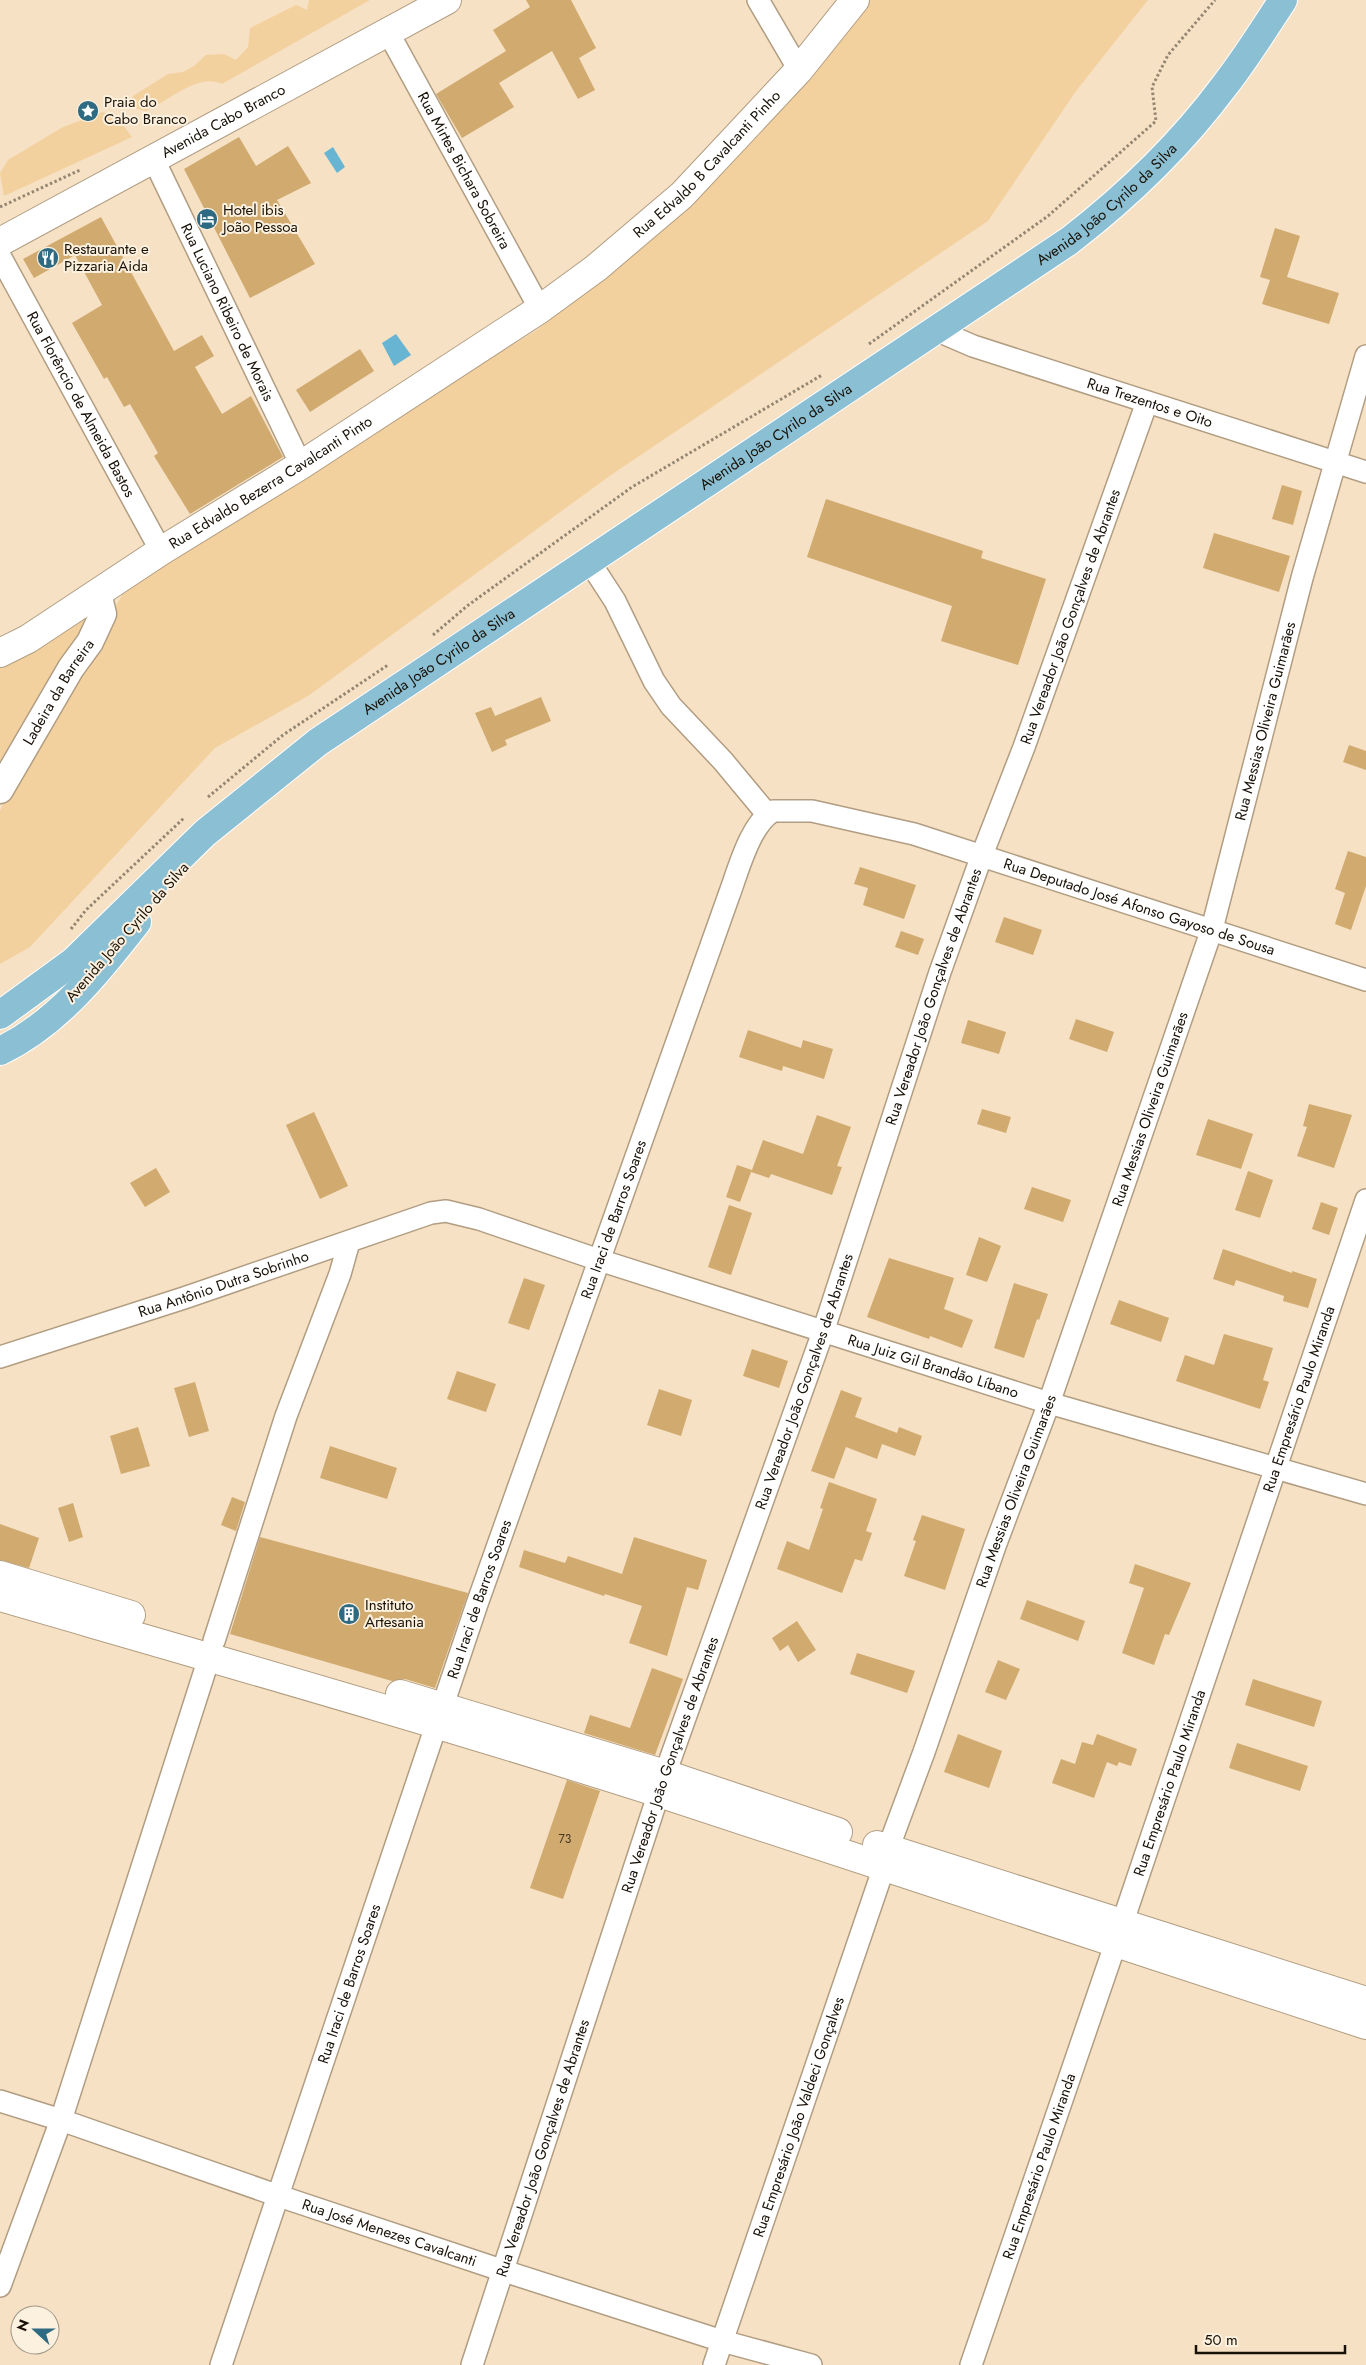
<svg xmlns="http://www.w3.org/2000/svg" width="1366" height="2365" font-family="Jost,sans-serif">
<rect width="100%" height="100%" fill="#f6e1c4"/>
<!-- green -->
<g fill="#f3d19f">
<path d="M309 0H370L222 84C199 72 168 101 146 111L129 107 133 96 168 74 183 72 194 66 206 55 224 54 236 60 248 47 250 28 296 5 307 10Z"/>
<polygon points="867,0 1148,0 1076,91 988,221 611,475 308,696 215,748 30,947 0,964 0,811 21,765 127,587 203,534 537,330 691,205"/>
<polygon points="103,112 116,116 132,137 4,196 0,173 8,160 63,127"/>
<polygon points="94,613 0,761 0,662"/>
</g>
<!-- water -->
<g fill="#67b5d3">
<polygon points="333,147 345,167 337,173 324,153"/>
<polygon points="396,334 411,355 394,366 382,343"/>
</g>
<!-- building -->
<g fill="#d0aa6f">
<polygon points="526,0 571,0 596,48 579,58 595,90 578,99 552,51 499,83 514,107 462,138 436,94 506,51 493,30 530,7"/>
<polygon points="239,137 256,166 288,146 311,183 277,200 315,264 250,298 184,169"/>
<polygon points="101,217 174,351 202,335 214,356 195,367 222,414 251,396 283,457 190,514 154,456 158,453 130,404 124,407 107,377 104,379 72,323 102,305 75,255 34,278 23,259"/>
<polygon points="1275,228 1300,236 1287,277 1339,293 1329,324 1262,304 1270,280 1260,277"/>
<polygon points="360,349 374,371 310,412 296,390"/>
<polygon points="1282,485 1302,491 1293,525 1272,519"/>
<polygon points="826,499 983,551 981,558 1046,579 1018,665 941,641 952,606 807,557"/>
<polygon points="1214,533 1290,556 1279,592 1203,568"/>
<polygon points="541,697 551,721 505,740 507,745 492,752 475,713 491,707 495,716"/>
<polygon points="1349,745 1366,751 1366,770 1343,762"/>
<polygon points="1348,851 1366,857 1366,886 1351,930 1335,924 1345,893 1335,889"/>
<polygon points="860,867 916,885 904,919 863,905 868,888 854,884"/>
<polygon points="1004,917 1042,930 1033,955 995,942"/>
<polygon points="901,931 924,939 918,955 895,947"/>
<polygon points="1076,1019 1114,1032 1107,1052 1069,1039"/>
<polygon points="968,1020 1006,1032 999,1054 961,1043"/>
<polygon points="748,1030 801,1048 803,1040 833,1049 824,1079 783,1066 782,1071 739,1057"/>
<polygon points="1309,1104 1352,1115 1334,1168 1297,1156 1307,1127 1303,1126"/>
<polygon points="982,1109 1011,1117 1006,1133 977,1124"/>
<polygon points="314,1112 348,1186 320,1199 286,1125"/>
<polygon points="817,1115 851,1127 837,1166 842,1167 832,1195 771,1174 769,1178 751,1172 740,1202 726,1197 737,1165 752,1170 763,1140 803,1154"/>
<polygon points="1208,1119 1253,1134 1241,1169 1196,1155"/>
<polygon points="156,1168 170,1192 145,1207 130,1183"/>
<polygon points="1248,1171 1273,1180 1260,1218 1235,1210"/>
<polygon points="1032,1187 1071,1200 1063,1222 1024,1209"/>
<polygon points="1321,1202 1338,1208 1329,1235 1312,1229"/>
<polygon points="729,1205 752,1213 731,1275 708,1267"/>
<polygon points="979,1237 1001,1246 987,1282 966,1275"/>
<polygon points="1223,1249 1292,1273 1292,1271 1317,1279 1308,1308 1283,1301 1284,1296 1236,1280 1234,1286 1213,1279"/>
<polygon points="889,1258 954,1278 944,1309 973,1320 962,1348 930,1336 929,1339 867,1317"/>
<polygon points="524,1278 545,1285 529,1330 508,1323"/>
<polygon points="1014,1283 1048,1294 1039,1320 1037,1319 1024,1358 994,1348"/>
<polygon points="1119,1300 1169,1318 1161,1342 1110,1324"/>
<polygon points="1224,1334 1273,1348 1263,1380 1269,1382 1260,1409 1176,1381 1185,1355 1214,1365"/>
<polygon points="752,1349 788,1361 779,1388 743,1376"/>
<polygon points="457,1371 496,1384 486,1412 447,1399"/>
<polygon points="195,1382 209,1431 189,1437 174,1388"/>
<polygon points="659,1389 692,1400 681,1436 647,1425"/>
<polygon points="841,1390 862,1398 855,1417 897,1433 899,1427 922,1436 915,1456 882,1444 877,1459 846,1447 834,1479 811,1471"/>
<polygon points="138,1427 150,1466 121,1474 110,1436"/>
<polygon points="330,1446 397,1468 387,1499 320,1478"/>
<polygon points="829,1482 877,1499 866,1531 872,1533 862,1561 855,1559 842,1593 777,1569 787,1541 809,1550 823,1509 820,1508"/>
<polygon points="232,1497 245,1502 236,1531 221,1525"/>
<polygon points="73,1503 83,1537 69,1542 58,1508"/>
<polygon points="922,1515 965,1529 945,1590 904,1576 916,1541 913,1540"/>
<polygon points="0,1524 39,1538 29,1568 0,1560"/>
<polygon points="260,1537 468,1593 435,1688 405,1679 392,1681 230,1634"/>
<polygon points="634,1537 707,1560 698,1590 687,1587 667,1656 629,1643 642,1606 605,1594 604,1596 519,1567 524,1550 565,1563 568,1556 622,1574"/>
<polygon points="1135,1564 1191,1583 1169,1635 1165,1634 1154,1665 1122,1653 1144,1588 1129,1583"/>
<polygon points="1027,1600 1085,1621 1078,1641 1020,1619"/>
<polygon points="797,1621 816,1650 798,1662 788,1645 780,1651 772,1638"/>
<polygon points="857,1653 915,1671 907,1693 850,1674"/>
<polygon points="998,1660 1020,1669 1006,1700 985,1692"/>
<polygon points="652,1668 683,1679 655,1755 584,1733 590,1715 630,1728"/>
<polygon points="1253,1679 1322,1701 1314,1727 1245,1705"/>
<polygon points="958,1734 1002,1751 989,1788 944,1772"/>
<polygon points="1097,1734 1137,1749 1131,1766 1119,1762 1117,1766 1107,1762 1094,1798 1052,1783 1061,1759 1075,1764 1082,1742 1093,1745"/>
<polygon points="1237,1743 1308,1766 1300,1791 1229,1768"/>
<polygon points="567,1780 600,1791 563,1899 530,1888"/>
</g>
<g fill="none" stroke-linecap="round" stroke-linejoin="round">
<!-- minor casing -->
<g stroke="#b19d82" stroke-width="24">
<g id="minor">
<polyline points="758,0 799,70"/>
<path id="s1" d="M388 32 540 309"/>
<path id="s2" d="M154 160 301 465"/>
<path id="s3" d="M0 256 161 551"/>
<path id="s4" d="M936 330 973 346 1366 472"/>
<polyline points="589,561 615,601 654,681 671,706 723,761 767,814"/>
<path id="s5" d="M0 1357 184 1298 431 1213 446 1211 479 1219 599 1260 1049 1403 1366 1494"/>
<polyline points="214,1641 286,1416 340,1274 349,1242"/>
<path id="s6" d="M888 1849 924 1752 995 1546 1049 1403 1212 929 1302 578 1366 356"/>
<path id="s7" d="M0 2101 61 2120 279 2196 504 2271 722 2341 811 2365"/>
<polyline points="0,2286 61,2120 209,1658"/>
<path id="s8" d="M221 2365 477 1604 729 895C738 871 750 824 773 811H812L914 834 1366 980"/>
<path id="s9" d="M472 2365 665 1774 823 1332 940 972 982 855 1024 747 1147 402"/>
<path id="s10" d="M714 2365 884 1867"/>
<path id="s11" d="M971 2365 1115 1945 1366 1200"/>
</g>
</g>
<!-- tertiary casing -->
<g stroke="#b19d82" stroke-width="29">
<g id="tertiary">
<path id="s12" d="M0 790 71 668 90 642 103 614 98 593"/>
</g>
</g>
<!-- secondary casing -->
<g stroke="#b19d82" stroke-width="30">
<g id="secondary">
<path id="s13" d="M0 242 447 0"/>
<path id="s14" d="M0 653 28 639 161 551 301 465 540 309 596 268 682 195 799 70 855 0"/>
<polyline points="0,1575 131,1615"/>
<path d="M0 1597C221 1661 443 1724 662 1794 897 1870 1131 1950 1366 2025"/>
<polyline points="400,1694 665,1774 838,1832"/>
<polyline points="877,1845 1366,2001"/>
</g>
</g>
<!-- primary casing -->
<g stroke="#fff" stroke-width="30">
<g id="primary">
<path id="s15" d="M0 1015 74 961 205 833 318 742 1069 241C1126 197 1182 143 1225 85 1246 58 1264 29 1283 0"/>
<path d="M0 1051C57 1024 99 971 137 922"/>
</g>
</g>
<!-- path -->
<g stroke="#958671" stroke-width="3" stroke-dasharray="2.5 2.5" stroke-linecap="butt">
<polyline points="0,207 80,170"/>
<polyline points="869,344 1048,216 1156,121 1152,87 1168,55 1215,0"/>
<polyline points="433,635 467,606 632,487 822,375"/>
<polyline points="208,797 283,735 388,665"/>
<polyline points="71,929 86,910 184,818"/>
</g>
<!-- minor -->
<use href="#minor" stroke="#fff" stroke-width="21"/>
<!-- tertiary -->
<use href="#tertiary" stroke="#fff" stroke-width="26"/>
<!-- secondary -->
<use href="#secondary" stroke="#fff" stroke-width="28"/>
<!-- primary -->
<use href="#primary" stroke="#8bbfd3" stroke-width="28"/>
</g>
<!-- icons -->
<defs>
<g id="sight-disc" transform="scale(1.125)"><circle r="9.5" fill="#2e6b82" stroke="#fcf0de"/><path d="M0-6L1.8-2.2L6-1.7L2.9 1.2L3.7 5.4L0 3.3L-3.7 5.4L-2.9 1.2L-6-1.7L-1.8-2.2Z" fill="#fff"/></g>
<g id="hotel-disc" transform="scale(1.125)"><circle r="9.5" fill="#2e6b82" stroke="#fcf0de"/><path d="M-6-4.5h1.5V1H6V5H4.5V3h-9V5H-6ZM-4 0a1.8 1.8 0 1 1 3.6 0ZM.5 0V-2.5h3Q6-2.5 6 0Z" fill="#fff"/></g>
<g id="restaurant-disc" transform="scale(1.125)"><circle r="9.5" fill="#2e6b82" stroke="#fcf0de"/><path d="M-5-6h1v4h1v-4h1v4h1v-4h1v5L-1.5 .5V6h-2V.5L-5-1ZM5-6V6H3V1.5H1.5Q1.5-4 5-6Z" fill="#fff"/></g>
<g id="building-disc" transform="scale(1.125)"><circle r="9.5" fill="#2e6b82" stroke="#fcf0de"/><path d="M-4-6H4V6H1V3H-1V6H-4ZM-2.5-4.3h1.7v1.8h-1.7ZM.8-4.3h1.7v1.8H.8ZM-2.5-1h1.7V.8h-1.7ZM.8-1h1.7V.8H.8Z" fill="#fff"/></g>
</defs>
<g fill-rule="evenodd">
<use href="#sight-disc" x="88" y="111"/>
<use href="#hotel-disc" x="207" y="219"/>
<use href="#restaurant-disc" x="48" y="258"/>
<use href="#building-disc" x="349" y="1614"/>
</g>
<g text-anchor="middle" stroke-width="4" stroke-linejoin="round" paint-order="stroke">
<!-- number labels -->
<g font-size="12" fill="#463721">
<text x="565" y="1843">73</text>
</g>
<!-- poi labels -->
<g font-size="15" fill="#181107" stroke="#fcf0de" text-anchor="start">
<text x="104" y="107">Praia do<tspan x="104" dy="17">Cabo Branco</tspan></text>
<text x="223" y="215">Hotel ibis<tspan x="223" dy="17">João Pessoa</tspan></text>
<text x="64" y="254">Restaurante e<tspan x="64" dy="17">Pizzaria Aida</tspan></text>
<text x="365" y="1610">Instituto<tspan x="365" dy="17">Artesania</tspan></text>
</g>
<!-- street labels -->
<g font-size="15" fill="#181107" stroke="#fcf0de">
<text dy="5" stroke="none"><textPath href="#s13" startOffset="254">Avenida Cabo Branco</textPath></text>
<text dy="5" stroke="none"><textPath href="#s14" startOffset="862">Rua Edvaldo B Cavalcanti Pinho</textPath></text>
<text dy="5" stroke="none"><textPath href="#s1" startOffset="158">Rua Mirtes Bichara Sobreira</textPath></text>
<text dy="5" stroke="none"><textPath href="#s15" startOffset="1375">Avenida João Cyrilo da Silva</textPath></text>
<text dy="5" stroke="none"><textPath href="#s2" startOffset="169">Rua Luciano Ribeiro de Morais</textPath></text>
<text dy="5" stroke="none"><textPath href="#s4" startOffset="226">Rua Trezentos e Oito</textPath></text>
<text dy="5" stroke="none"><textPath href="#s3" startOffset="169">Rua Florêncio de Almeida Bastos</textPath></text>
<text dy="5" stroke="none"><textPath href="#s15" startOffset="970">Avenida João Cyrilo da Silva</textPath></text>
<text dy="5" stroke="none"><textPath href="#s14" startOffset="320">Rua Edvaldo Bezerra Cavalcanti Pinto</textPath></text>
<text dy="5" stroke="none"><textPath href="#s9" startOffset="1848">Rua Vereador João Gonçalves de Abrantes</textPath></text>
<text dy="5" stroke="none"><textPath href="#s15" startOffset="565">Avenida João Cyrilo da Silva</textPath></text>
<text dy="5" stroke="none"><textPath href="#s12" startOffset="114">Ladeira da Barreira</textPath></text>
<text dy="5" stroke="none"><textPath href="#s6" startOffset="1190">Rua Messias Oliveira Guimarães</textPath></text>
<text dy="5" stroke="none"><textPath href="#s8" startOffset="2032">Rua Deputado José Afonso Gayoso de Sousa</textPath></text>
<text transform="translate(127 932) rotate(-49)" y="5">Avenida João Cyrilo da Silva</text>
<text dy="5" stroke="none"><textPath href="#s9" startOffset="1444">Rua Vereador João Gonçalves de Abrantes</textPath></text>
<text dy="5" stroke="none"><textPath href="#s6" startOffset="785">Rua Messias Oliveira Guimarães</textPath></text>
<text dy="5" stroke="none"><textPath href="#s8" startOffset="1211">Rua Iraci de Barros Soares</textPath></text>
<text dy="5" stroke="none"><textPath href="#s5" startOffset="235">Rua Antônio Dutra Sobrinho</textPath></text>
<text dy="5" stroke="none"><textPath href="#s5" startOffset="981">Rua Juiz Gil Brandão Líbano</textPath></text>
<text dy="5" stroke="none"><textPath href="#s9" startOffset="1038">Rua Vereador João Gonçalves de Abrantes</textPath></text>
<text dy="5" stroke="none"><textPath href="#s11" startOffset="1020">Rua Empresário Paulo Miranda</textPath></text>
<text dy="5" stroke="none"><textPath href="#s6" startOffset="380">Rua Messias Oliveira Guimarães</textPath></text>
<text dy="5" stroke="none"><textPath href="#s8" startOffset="808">Rua Iraci de Barros Soares</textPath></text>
<text dy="5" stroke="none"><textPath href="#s9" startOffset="632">Rua Vereador João Gonçalves de Abrantes</textPath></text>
<text dy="5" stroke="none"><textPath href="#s11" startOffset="615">Rua Empresário Paulo Miranda</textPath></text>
<text dy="5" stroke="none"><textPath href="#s8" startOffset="402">Rua Iraci de Barros Soares</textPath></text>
<text dy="5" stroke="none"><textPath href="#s10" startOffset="262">Rua Empresário João Valdeci Gonçalves</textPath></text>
<text dy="5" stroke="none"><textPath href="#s9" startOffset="228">Rua Vereador João Gonçalves de Abrantes</textPath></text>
<text dy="5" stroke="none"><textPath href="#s11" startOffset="210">Rua Empresário Paulo Miranda</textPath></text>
<text dy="5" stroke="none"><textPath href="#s7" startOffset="411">Rua José Menezes Cavalcanti</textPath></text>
</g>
</g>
<!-- north arrow -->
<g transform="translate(35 2330) rotate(291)"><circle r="24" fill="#fcf0de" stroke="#a19788"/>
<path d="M0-4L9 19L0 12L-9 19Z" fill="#2e6b82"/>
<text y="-8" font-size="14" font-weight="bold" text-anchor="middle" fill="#181107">N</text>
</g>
<!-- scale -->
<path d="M1196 2345v8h149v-8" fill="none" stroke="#181107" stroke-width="2.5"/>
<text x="1204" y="2345" font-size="15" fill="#181107" stroke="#fcf0de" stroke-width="4" paint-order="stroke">50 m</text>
</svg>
